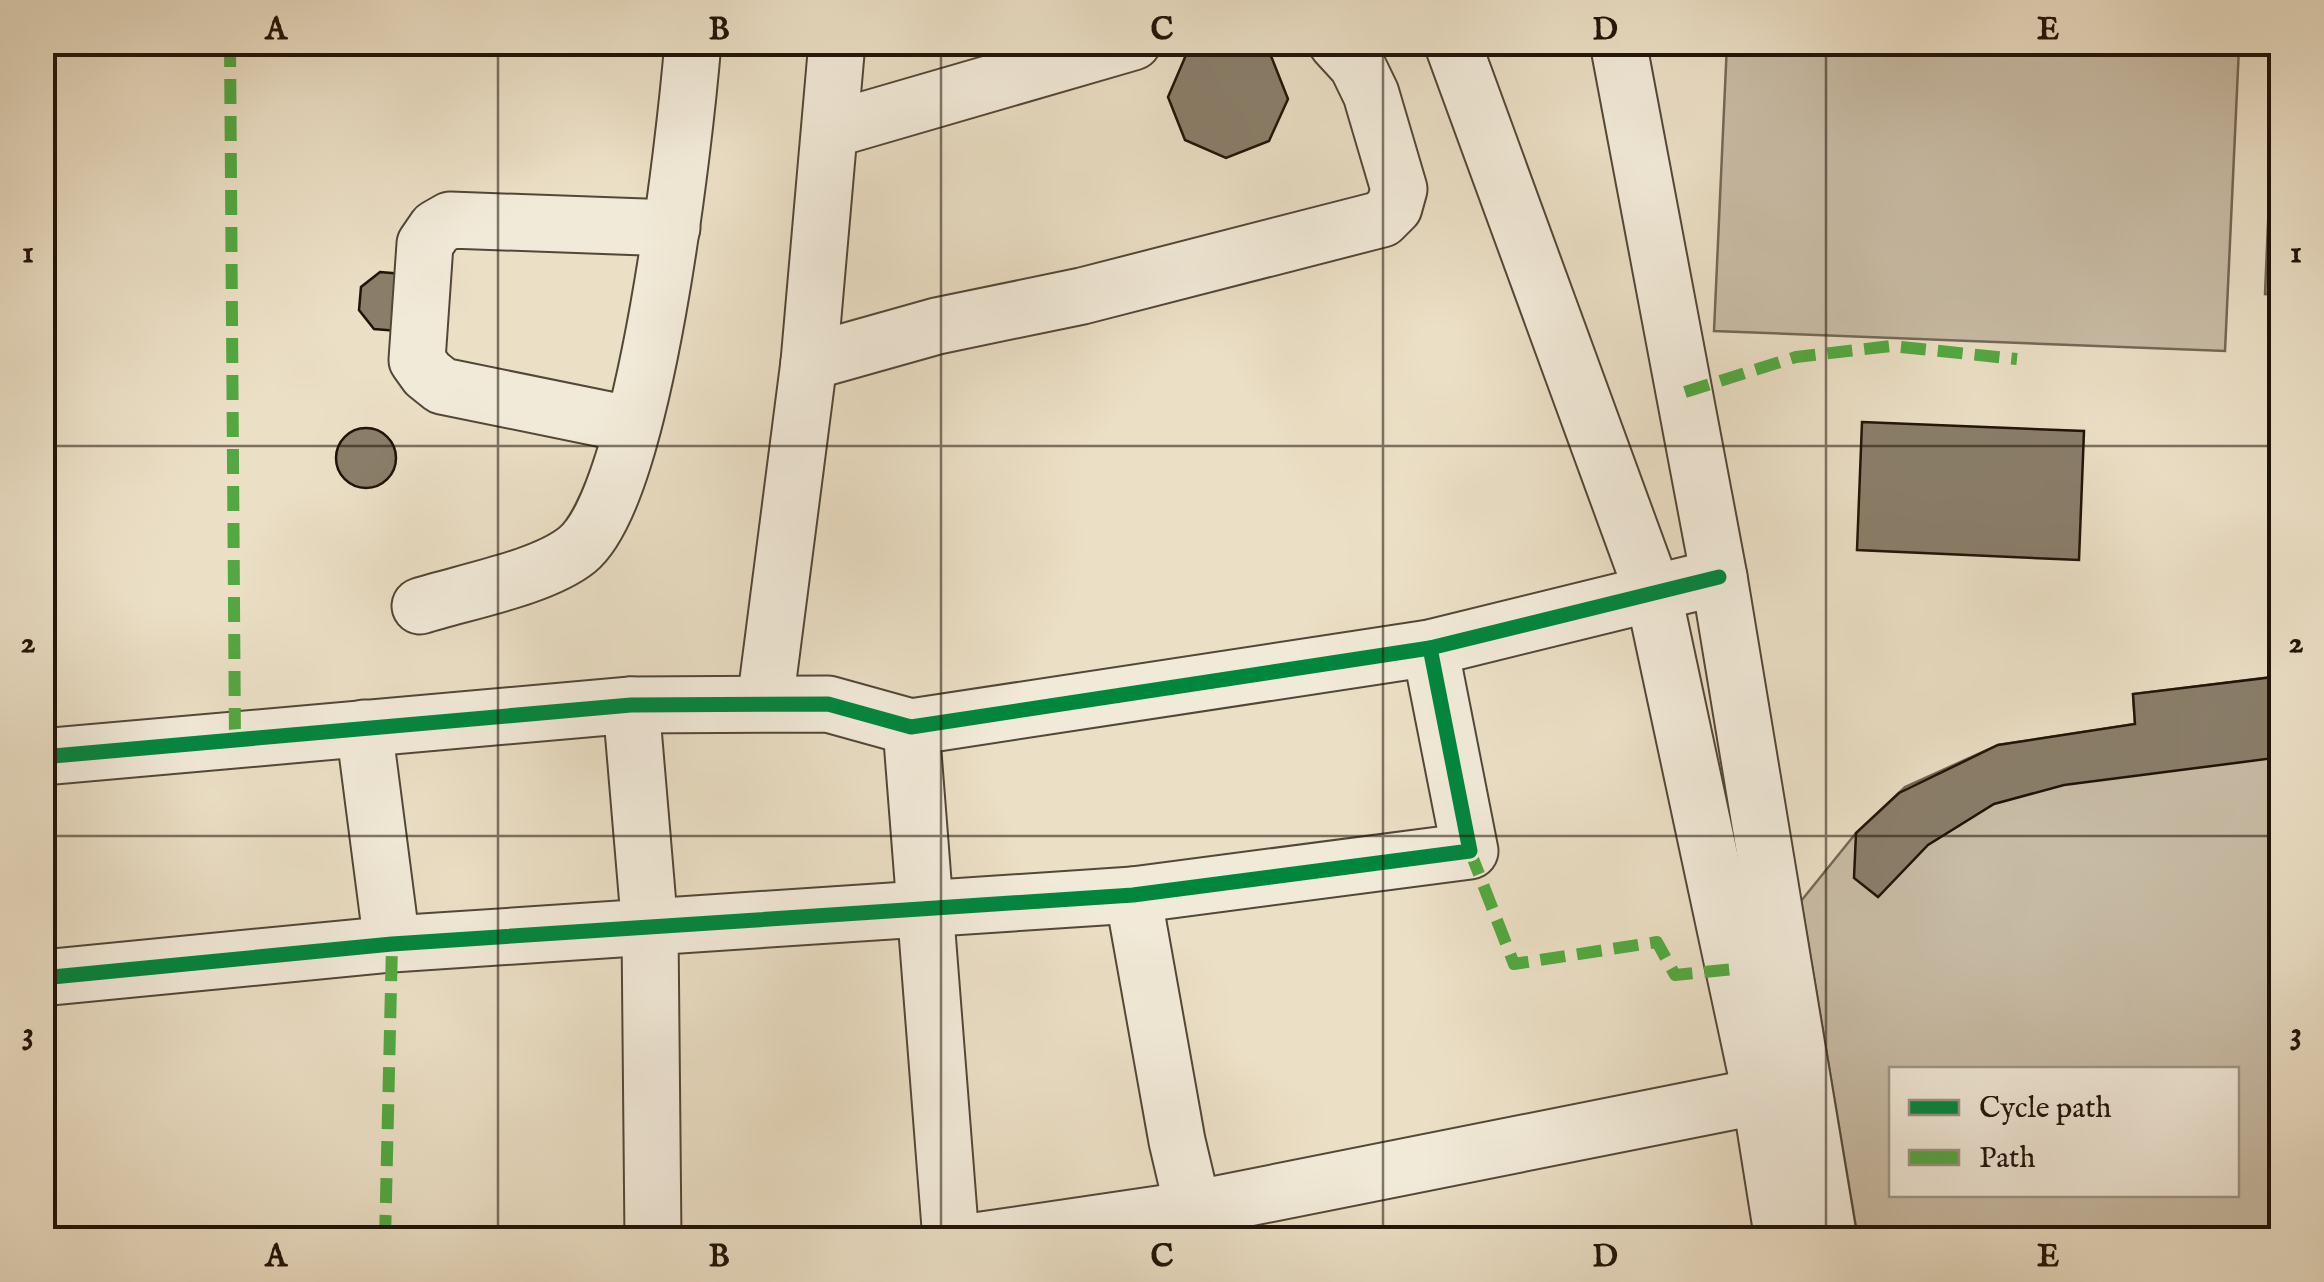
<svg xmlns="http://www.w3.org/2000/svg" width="2324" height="1282" font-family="'IM FELL English',serif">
<rect width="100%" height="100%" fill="#ebdfc5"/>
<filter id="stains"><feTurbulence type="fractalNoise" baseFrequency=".002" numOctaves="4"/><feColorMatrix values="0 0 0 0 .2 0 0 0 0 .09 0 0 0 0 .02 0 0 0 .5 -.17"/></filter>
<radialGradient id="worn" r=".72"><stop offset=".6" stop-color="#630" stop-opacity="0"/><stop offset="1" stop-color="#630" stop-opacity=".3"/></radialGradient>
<!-- green -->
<g fill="#c8bca5" stroke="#746856" stroke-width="2.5" fill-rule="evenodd">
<polygon points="2125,42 2239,47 2225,351 1714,331 1727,43"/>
<path d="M2281 676V1239H1858L1801 901 1856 833 1905 787 1998 745 2135 724 2133 694ZM1892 1070H2236V1194H1892Z"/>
</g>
<!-- water -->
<polygon fill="#a69a85" stroke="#706453" stroke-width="2.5" points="2270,177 2281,178 2281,295 2265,294"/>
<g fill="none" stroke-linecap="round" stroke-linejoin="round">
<!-- shore -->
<polyline stroke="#635746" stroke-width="2.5" points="2282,188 2276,279 2282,285"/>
</g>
<!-- building -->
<g fill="#8a7e6a" stroke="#201408" stroke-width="2.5">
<polygon points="1218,42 1239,42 1271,56 1288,99 1269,141 1226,158 1185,140 1168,97 1186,55"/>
<polygon points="380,272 403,274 398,331 374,329 359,310 361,287"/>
<polygon points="1862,422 2084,431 2079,560 1857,550"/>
<circle cx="366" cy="458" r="30"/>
<polygon points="2282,676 2282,757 2064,785 1994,804 1928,845 1878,897 1854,878 1856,833 1899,793 1998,745 2135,724 2133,694"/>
</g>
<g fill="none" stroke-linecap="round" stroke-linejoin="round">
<!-- minor casing -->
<g stroke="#534737" stroke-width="59">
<g id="minor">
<polyline points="1452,42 1653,592 1757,1077 1783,1240"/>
<polyline points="1618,42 1719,577 1829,1240"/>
<polyline points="830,130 1133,42"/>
<polyline points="809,362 937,326 1082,296 1382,219 1394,207 1399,189 1371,94 1357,65 1336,42"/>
<polyline points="633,425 442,386 427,374 417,360 425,244 436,228 450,220 672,228"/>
<path d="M420 606C464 592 542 578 577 550 646 494 685 138 693 42"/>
<polyline points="765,703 809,362 837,42"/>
<polyline points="631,705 650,929 653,1240"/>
<polyline points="911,727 951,1240"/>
<polyline points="364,728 392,944"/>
<polyline points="42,757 631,705 828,704 911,727 1430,648 1719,577"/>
<polyline points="1133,895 1177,1141 1193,1209"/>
<polyline points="42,978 392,944 1133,895 1470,851 1430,648"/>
<polyline points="982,1240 1193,1209 1760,1096"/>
</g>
</g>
<!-- minor -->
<use href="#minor" stroke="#f2ead9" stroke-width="55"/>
<!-- quiet -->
<g stroke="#52a841" stroke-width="12" stroke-dasharray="25 12" stroke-linecap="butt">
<polyline points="230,42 235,742"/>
<polyline points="1685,392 1796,357 1891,346 2017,359"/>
<polyline points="1470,851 1514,964 1657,942 1675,975 1735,969"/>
<polyline points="385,1240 392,944"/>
</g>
<!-- cycleway casing -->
<g stroke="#f2ead9" stroke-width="21">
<g id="cycleway">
<polyline points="42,757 631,705 828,704 911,727 1430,648 1719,577"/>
<polyline points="42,978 392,944 1133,895 1470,851 1430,648"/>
</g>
</g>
<!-- cycleway -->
<use href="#cycleway" stroke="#00873e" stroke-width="15"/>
</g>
<!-- grid -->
<path fill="none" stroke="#201408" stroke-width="2.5" stroke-opacity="0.55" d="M498 42V1240M941 42V1240M1383 42V1240M1826 42V1240M42 446H2282M42 836H2282"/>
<!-- margin -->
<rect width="2324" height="1282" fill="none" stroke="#ebdfc5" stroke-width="110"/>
<!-- legend -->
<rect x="1889" y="1067" width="350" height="130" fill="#f2ead9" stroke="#9e9485" stroke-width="2.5"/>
<rect x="1909" y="1100" width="50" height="15" fill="#00873e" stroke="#9e9485" stroke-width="2.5"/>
<text x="1979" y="1117" font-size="30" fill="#201408">Cycle path</text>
<rect x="1909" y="1150" width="50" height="15" fill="#52a841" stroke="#9e9485" stroke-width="2.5"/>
<text x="1979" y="1167" font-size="30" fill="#201408">Path</text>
<rect x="55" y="55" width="2214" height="1172" fill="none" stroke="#201408" stroke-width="4"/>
<g font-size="32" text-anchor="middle" font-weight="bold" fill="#201408">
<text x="276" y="39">A</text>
<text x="719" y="39">B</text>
<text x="1162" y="39">C</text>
<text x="1605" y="39">D</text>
<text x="2048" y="39">E</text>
<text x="28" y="262">1</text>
<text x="2296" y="262">1</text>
<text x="28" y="652">2</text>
<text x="2296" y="652">2</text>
<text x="28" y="1043">3</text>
<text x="2296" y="1043">3</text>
<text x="276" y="1266">A</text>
<text x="719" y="1266">B</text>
<text x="1162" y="1266">C</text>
<text x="1605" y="1266">D</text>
<text x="2048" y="1266">E</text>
</g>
<rect width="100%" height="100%" filter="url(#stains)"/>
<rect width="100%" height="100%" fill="url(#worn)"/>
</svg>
